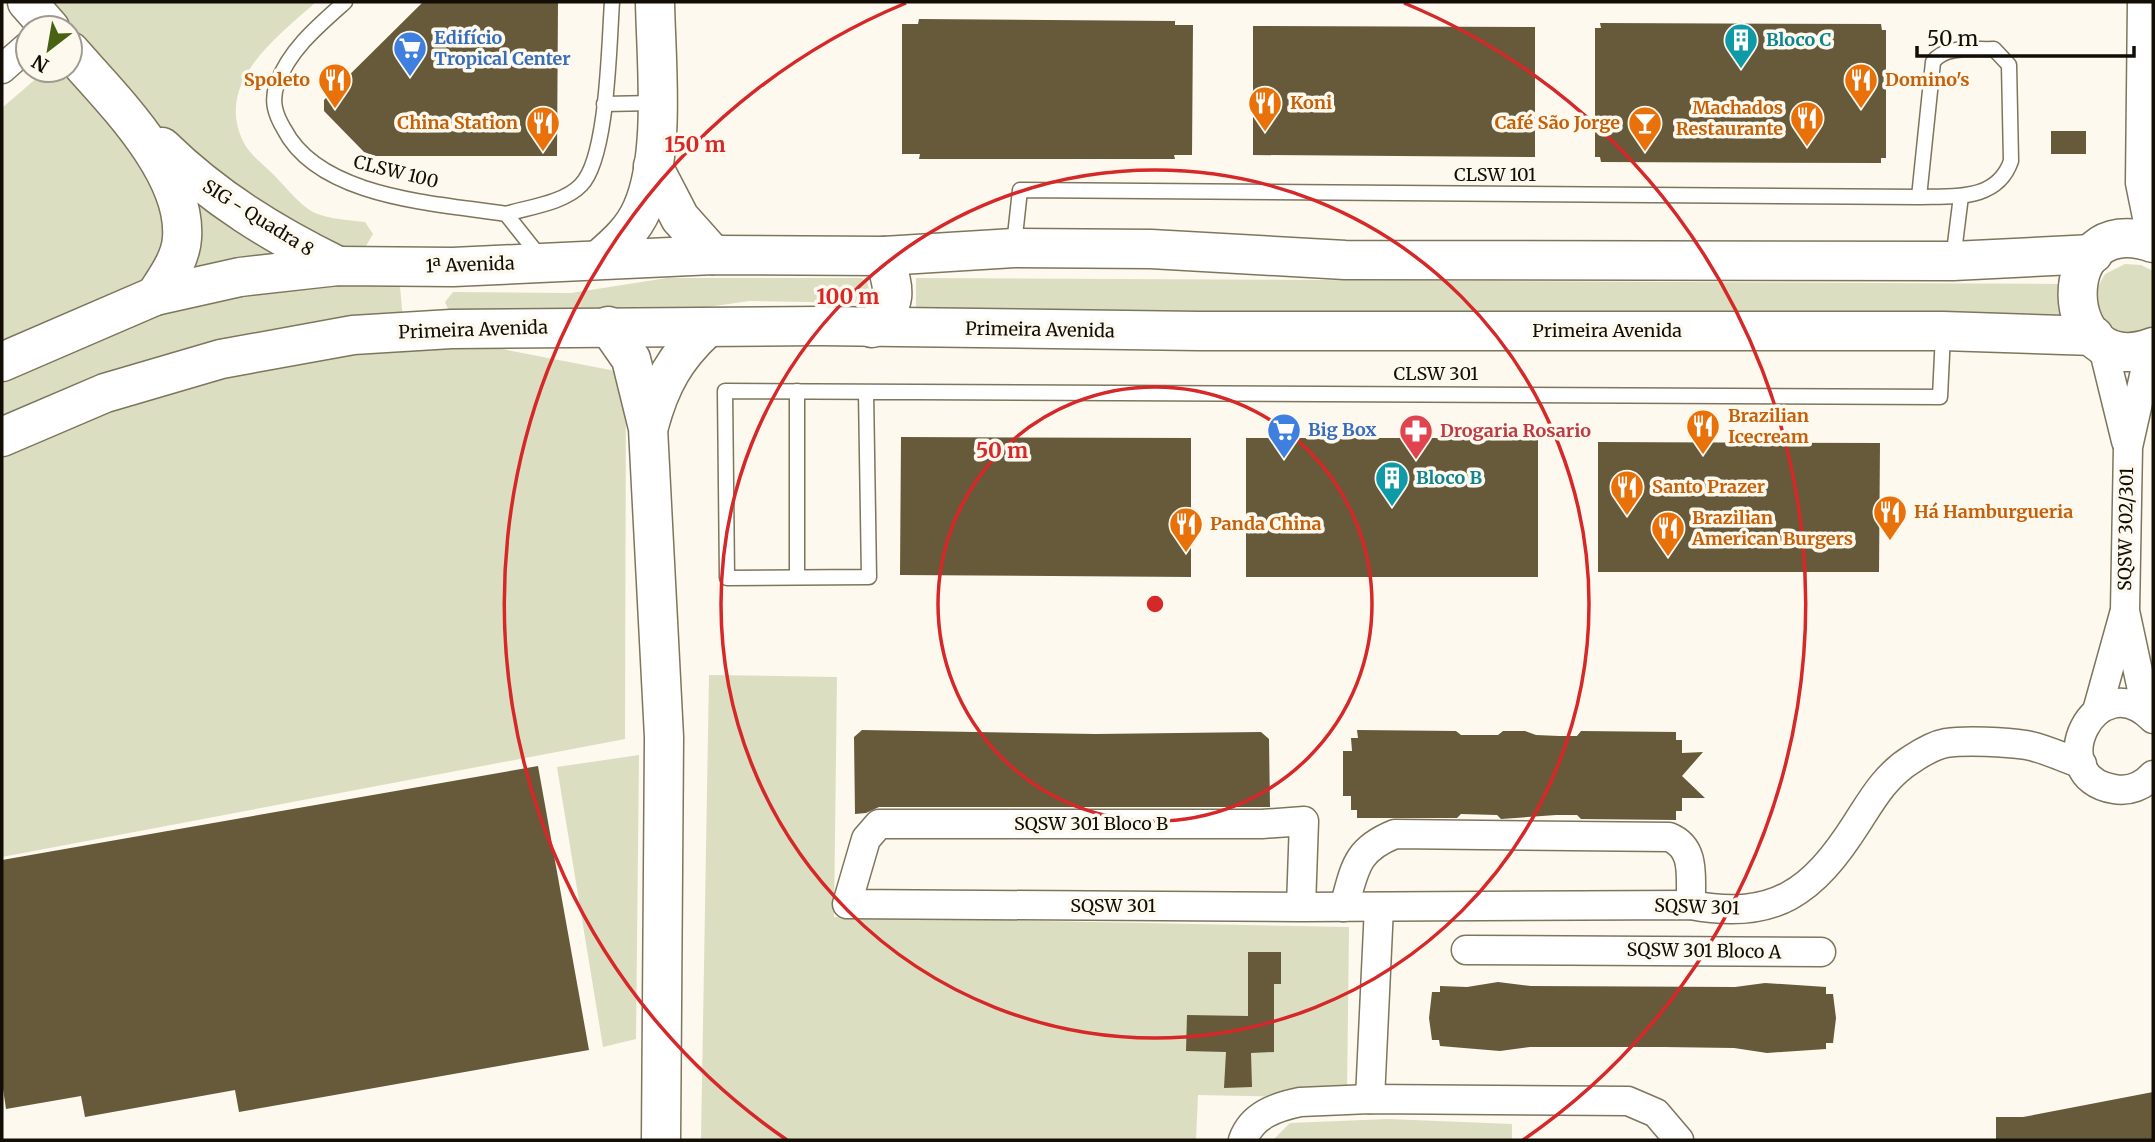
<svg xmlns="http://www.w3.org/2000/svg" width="2155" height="1142" font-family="Merriweather,serif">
<rect width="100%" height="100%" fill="#fdf9ee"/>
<!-- green -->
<g fill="#dcdec1">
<path d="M43 2H316C277 37 213 83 244 143 250 155 265 166 274 175 312 216 309 216 365 222L373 234 366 246 338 251 197 172Z"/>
<polygon points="46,70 70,70 277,251 400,287 404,330 626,373 625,739 2,857 2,108"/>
<polygon points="2125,264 2141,265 2153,271 2153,335 2108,335 2092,297 2105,274"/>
<path d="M667 278H861C870 282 870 291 869 300L864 303 749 301 701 308 570 314 449 311 445 302 453 292 571 293Z"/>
<polygon points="916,278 2065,284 2065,318 916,316"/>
<polygon points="709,675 837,677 834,917 1349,927 1347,1098 1198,1095 1196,1140 701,1140"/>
<polygon points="639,755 636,1039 603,1047 557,767"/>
<polygon points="1388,1119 1512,1124 1512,1140 1273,1140 1290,1123"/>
</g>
<!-- building -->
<g fill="#665a3b">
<polygon points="423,2 558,2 557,156 375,156 364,152 324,111 324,100"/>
<polygon points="919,19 1175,21 1175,25 1193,25 1192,155 1174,155 1175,159 919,159 920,154 902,154 902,24 918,24"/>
<polygon points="1600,23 1881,24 1882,30 1886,30 1886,158 1881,158 1881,163 1601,162 1600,157 1595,157 1595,28 1601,28"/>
<polygon points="1253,26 1535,27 1535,157 1253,155"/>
<rect x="2051" y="131" width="35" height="23"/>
<polygon points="901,437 1191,438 1191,577 900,575"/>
<rect x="1246" y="438" width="292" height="139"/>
<polygon points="1598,442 1880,443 1879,572 1598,572"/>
<polygon points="862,730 1096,734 1261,732 1269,739 1270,807 879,807 866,813 855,814 854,737"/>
<polygon points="1357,730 1456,731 1461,735 1498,735 1503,731 1525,731 1536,735 1559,736 1577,736 1581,731 1676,732 1676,740 1682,740 1682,753 1703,752 1682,776 1705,798 1682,798 1682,811 1676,811 1676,820 1581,819 1577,815 1556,815 1501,819 1497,815 1461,814 1457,818 1357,818 1357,810 1351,810 1351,796 1343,796 1343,751 1352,751 1351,738 1358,738"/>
<polygon points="538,766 589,1050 239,1112 235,1090 85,1117 81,1096 6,1109 2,1082 2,860"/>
<polygon points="1248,952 1281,952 1281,984 1274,984 1274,1052 1251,1053 1252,1087 1224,1088 1226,1052 1186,1051 1187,1015 1248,1016"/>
<polygon points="1498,982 1531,986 1735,987 1765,983 1826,987 1826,994 1833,994 1836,1018 1833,1043 1826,1043 1826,1049 1767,1053 1734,1048 1664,1047 1530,1047 1500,1051 1440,1046 1439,1040 1432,1040 1429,1018 1432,992 1440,992 1440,986 1467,987"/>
<polygon points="2153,1092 2153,1140 1996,1140 1996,1117 2023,1117"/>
</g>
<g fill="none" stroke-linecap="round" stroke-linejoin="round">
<!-- lane casing -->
<g stroke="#7e755d" stroke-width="17">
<g id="lane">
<path d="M345 2C319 25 289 50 277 84 271 101 275 114 284 129 320 199 438 203 506 214L541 258"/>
<polyline points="604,104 655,103"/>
<path d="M506 214C529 207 564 203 581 185 608 158 609 42 612 2"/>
<path d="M1014 245 1020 190 1919 197C1955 196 1997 201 2011 161L2009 65 1994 49C1975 50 1945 45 1933 62L1919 197"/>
<polyline points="1953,260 1961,196"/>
<polyline points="866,392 869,577 727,578 725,391 1940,397 1943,334"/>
<polyline points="797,577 797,391"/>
</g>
</g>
<!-- street casing -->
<g stroke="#7e755d" stroke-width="31">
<g id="street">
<polyline points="2142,2 2140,183 2152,242"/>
<polyline points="2,69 28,46"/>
<polyline points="2102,343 2126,441"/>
<polyline points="2097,711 2124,614"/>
<polyline points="2147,713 2125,611 2128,447 2150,349"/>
<path d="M2153 719C2096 661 2040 777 2114 789 2129 792 2143 786 2153 775"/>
<path d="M1301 907 1304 821 1262 824H879L866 839 847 904 1301 907 1691 905C1775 921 1813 892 1857 823 1873 798 1886 775 1912 759 1921 753 1935 745 1946 743 1966 740 2006 742 2026 745 2044 748 2064 758 2082 764"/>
<path d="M1344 907C1355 869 1355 850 1395 834L1669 837C1697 848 1690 879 1691 905"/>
<polyline points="1466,950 1821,952"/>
<polyline points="1370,1099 1379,907"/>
<path d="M1243 1140C1252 1115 1276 1107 1300 1102L1370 1099 1628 1101 1656 1113 1679 1140"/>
</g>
</g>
<!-- secondary casing -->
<g stroke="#7e755d" stroke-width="41">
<g id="secondary">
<polyline points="27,2 50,28"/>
<path d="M70 51C111 98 187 171 182 238 181 259 166 279 155 296"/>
<path d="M162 147C214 198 273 234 338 266"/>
<polyline points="653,166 680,218 713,255"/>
<path d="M2153 243C2050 207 2055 384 2153 347"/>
<path d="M601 258C617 244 633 230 642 209 666 155 656 61 655 2"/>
<polyline points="608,326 631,359 648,428 664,737 661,1140"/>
<path d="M872 328C900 303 894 289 884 256"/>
<polyline points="2,362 155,296 240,277 338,266 453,267 713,255 884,256 1014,248 1151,249 1345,260 1953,261 2093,254"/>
<path d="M649 426C660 385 675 357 707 328"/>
<polyline points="2,437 105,393 221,359 353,335 451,329 820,326 1199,331 1943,331 2094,336"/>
</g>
</g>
<!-- lane -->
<use href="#lane" stroke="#fff" stroke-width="14"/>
<!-- street -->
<use href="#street" stroke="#fff" stroke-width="28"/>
<!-- secondary -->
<use href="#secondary" stroke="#fff" stroke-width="38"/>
</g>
<!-- distance rings -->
<g fill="none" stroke="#d62828" stroke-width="3.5">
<circle cx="1155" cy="604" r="217"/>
<circle cx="1155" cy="604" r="434"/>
<path d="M787 1140A650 650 0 0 1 906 3M1404 3A650 650 0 0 1 1523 1140"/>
</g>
<!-- icons -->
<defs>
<g id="building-pin" transform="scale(1.75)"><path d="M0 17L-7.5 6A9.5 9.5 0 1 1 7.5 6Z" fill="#0f9aa8" stroke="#fdf9ee"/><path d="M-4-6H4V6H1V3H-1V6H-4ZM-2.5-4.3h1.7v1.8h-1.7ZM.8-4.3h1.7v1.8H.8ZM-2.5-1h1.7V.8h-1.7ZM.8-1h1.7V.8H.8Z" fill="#fff"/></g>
<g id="supermarket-pin" transform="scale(1.75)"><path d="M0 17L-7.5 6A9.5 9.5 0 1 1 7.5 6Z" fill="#3f7fe0" stroke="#fdf9ee"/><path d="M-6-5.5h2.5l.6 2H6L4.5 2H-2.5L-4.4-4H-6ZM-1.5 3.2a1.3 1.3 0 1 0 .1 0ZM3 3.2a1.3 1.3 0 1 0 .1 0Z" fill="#fff"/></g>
<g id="restaurant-pin" transform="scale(1.75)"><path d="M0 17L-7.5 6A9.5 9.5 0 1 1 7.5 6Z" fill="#e8710a" stroke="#fdf9ee"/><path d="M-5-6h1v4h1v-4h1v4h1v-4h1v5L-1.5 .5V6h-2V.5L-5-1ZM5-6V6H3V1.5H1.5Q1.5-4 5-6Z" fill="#fff"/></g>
<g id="bar-pin" transform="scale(1.75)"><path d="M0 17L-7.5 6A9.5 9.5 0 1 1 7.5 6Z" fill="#e8710a" stroke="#fdf9ee"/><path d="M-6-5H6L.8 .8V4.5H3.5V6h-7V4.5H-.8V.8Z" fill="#fff"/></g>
<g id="pharmacy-pin" transform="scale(1.75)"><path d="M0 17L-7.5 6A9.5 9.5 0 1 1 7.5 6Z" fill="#e0444e" stroke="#fdf9ee"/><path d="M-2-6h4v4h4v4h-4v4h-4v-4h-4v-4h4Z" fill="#fff"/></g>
</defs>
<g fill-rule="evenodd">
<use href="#building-pin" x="1741" y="40"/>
<use href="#supermarket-pin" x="410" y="48"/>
<use href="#restaurant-pin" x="335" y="80"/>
<use href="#restaurant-pin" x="1861" y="80"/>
<use href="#restaurant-pin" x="1265" y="103"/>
<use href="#restaurant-pin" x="1807" y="118"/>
<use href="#restaurant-pin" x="543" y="123"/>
<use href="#bar-pin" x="1645" y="123"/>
<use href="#restaurant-pin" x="1703" y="426"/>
<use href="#supermarket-pin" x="1284" y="430"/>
<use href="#pharmacy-pin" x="1416" y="431"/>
<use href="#building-pin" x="1392" y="478"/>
<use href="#restaurant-pin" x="1627" y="487"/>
<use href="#restaurant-pin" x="1890" y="512"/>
<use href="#restaurant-pin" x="1186" y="524"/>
<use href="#restaurant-pin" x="1668" y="528"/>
</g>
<g text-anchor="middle" stroke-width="7" stroke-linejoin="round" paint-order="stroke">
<!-- shop labels -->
<g font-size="18" font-weight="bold" fill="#366cbe" stroke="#fdf9ee" text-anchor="start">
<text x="434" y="44">Edifício<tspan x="434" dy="21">Tropical Center</tspan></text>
<text x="1308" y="436">Big Box</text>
</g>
<!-- culture labels -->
<g font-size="18" font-weight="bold" fill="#0d838f" stroke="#fdf9ee" text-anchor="start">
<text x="1766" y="46">Bloco C</text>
<text x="1416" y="484">Bloco B</text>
</g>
<!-- food labels -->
<g font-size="18" font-weight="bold" fill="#c56008" stroke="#fdf9ee" text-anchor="start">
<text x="310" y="86" text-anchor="end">Spoleto</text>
<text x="1885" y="86">Domino's</text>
<text x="1290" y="109">Koni</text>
<text x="1783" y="114" text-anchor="end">Machados<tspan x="1783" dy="21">Restaurante</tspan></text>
<text x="518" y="129" text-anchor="end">China Station</text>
<text x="1620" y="129" text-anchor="end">Café São Jorge</text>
<text x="1728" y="422">Brazilian<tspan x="1728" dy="21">Icecream</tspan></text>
<text x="1652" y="493">Santo Prazer</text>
<text x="1914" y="518">Há Hamburgueria</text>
<text x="1692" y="524">Brazilian<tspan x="1692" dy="21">American Burgers</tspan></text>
<text x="1210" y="530">Panda China</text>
</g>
<!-- street labels -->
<g font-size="18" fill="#120e06" stroke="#fdf9ee">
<text transform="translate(396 172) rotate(14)" y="6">CLSW 100</text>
<text x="1495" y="181">CLSW 101</text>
<text transform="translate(258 218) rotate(32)" y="6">SIG - Quadra 8</text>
<text transform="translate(470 265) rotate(-2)" y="6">1ª Avenida</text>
<text transform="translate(473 330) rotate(-2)" y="6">Primeira Avenida</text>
<text transform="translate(1040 330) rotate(1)" y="6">Primeira Avenida</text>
<text x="1607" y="337">Primeira Avenida</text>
<text x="1436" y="380">CLSW 301</text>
<text transform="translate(2126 529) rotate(-89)" y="6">SQSW 302/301</text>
<text x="1091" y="830">SQSW 301 Bloco B</text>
<text x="1113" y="912">SQSW 301</text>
<text transform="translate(1697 907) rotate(2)" y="6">SQSW 301</text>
<text transform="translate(1704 951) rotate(1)" y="6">SQSW 301 Bloco A</text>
</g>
<!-- health labels -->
<g font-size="18" font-weight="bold" fill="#be3a42" stroke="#fdf9ee" text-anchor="start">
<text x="1440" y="437">Drogaria Rosario</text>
</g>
</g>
<circle cx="1155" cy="604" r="10" fill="#d62828" stroke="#fdf9ee" stroke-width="3.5"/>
<g font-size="21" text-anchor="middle" font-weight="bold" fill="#d62828" stroke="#fdf9ee" stroke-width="7" stroke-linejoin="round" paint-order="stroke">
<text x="695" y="152">150 m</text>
<text x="848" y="304">100 m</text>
<text x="1002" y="458">50 m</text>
</g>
<!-- border -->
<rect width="2155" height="1142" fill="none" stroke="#120e06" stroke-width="7"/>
<!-- north arrow -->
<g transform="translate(49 49) rotate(211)"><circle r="33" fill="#fdf9ee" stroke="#9f9b91" stroke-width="2"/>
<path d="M0-5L12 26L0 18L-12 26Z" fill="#486213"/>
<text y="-10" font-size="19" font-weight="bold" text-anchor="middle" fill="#120e06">N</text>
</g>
<!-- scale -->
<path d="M1917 46v10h217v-10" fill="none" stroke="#120e06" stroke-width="3.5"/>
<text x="1927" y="46" font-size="21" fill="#120e06" stroke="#fdf9ee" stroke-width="5" paint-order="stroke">50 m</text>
</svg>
